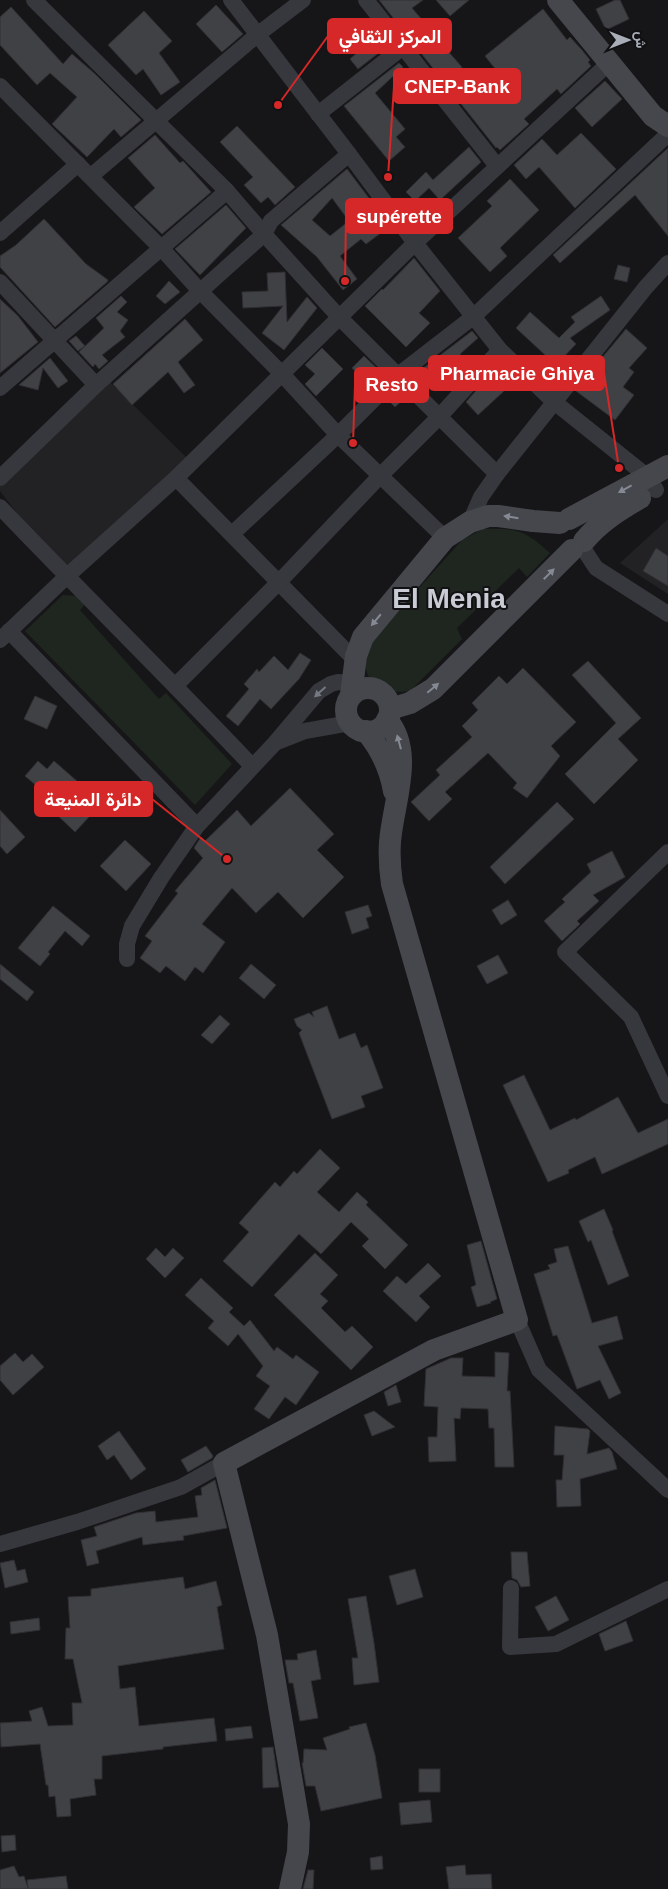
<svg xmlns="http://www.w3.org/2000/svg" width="668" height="1889" font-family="Helvetica,Vazirmatn,sans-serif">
<rect width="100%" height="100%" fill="#161618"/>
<!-- built -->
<g fill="#222225">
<polygon points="105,377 191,462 66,577 0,491 0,478"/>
<polygon points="668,519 668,594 620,563"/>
</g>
<!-- green -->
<g fill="#1e261f">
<path d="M483 529C517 528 525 530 550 553L527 577 519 568 457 628 462 639 411 690C397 695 376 689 368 675 364 668 366 656 366 647L462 540Z"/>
<polygon points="63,595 76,596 87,602 80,610 159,699 166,693 232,764 195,805 25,631"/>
</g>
<!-- building -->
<g fill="#404145" stroke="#303034" fill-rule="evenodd">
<polygon points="379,0 423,0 412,8 429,28 421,35 443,53 447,50 461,66 477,97 501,79 499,77 501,76 485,56 543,9 567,40 570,37 582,50 590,60 588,62 591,66 561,94 557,89 524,119 529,124 500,150 497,147 496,148"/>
<polygon points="436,0 469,0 450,16"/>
<polygon points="615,0 620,0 629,19 606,30 596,9"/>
<polygon points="216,5 243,34 222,52 196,24"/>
<polygon points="11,7 63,64 72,54 94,73 141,120 121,137 114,129 87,157 52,124 77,97 50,73 37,85 0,45 0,17"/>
<polygon points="144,11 172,41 159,53 180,82 161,95 143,69 136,75 108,45"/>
<polygon points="375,37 385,48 358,69 350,59"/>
<polygon points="399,63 403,67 375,93 405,129 396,137 405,147 389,161 344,106"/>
<polygon points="407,68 412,75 402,84 398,79"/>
<polygon points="605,81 622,99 592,127 575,108"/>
<polygon points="237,126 295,187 275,205 268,197 261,203 244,185 253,177 220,142"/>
<polygon points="581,133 616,169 575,208 539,167 526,179 514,165 542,139 557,155"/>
<polygon points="155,135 180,163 183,161 211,192 162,234 134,207 155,188 128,158"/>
<polygon points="469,147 481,162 440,200 429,188 415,201 406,192 426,172 433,180"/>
<polygon points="668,148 668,236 635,195 560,263 553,255"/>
<path d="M347 169 390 226 366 244 361 239 340 256 357 279 343 290 317 257 281 225ZM332 198 349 221 330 236 312 220Z"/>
<polygon points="510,179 539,210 500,248 507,256 490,272 458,238 492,206 487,201"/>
<polygon points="226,205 246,228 200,275 175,249"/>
<polygon points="44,219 86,264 108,280 107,282 55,327 0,267 0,256 16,245"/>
<polygon points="414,258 440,291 419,313 430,323 406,347 365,306 382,289 383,290"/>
<polygon points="618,265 630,268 627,282 614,279"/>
<polygon points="285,272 287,322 307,297 317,308 284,350 262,333 283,306 243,308 242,292 268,291 267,273"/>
<polygon points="169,281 180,292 165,304 156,296"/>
<polygon points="121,296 127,302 117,312 128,320 120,331 125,337 102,355 108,361 99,369 95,364 93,367 79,352 104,328 96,318"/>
<polygon points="601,296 610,310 570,338 576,344 556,365 516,328 530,312 559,338 575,322 571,317"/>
<polygon points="0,299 18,316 38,342 0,373"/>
<polygon points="185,319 203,340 178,362 195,385 184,393 168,372 132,405 113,384"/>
<polygon points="626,329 647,348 629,368 634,372 623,387 634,395 615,420 576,391 602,360 601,359"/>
<polygon points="472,331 478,338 460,354 471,367 448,391 432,374 421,384 413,376"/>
<polygon points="76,336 85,346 78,351 69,341"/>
<polygon points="322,348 343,369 316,396 305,384 315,374 305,365"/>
<polygon points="364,356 384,375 374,385 372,382 370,385 352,368"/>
<polygon points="50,358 68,381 58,388 43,368 38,390 19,385"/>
<polygon points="500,364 516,380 478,415 466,402"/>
<polygon points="398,389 406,397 395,407 388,400"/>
<polygon points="656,548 668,556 668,586 643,571"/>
<polygon points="300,653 311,660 299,679 271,709 260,699 238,726 226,716 249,689 244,684 257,669 259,672 274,656 288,670"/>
<polygon points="588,661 641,718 618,739 638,760 594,804 565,774 616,723 572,675"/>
<polygon points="523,668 576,722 551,746 560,756 527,798 513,788 517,783 488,753 445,792 452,799 429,821 411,802 440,775 436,770 472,737 462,726 478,710 472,703 499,676 507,684"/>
<polygon points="35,696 57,706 47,729 24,719"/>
<polygon points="38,761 47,769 54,761 102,803 75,832 52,810 58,804 25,776"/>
<polygon points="290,788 334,834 317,850 344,877 303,918 278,892 256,913 232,888 202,924 225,942 203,973 195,967 185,981 166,966 160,973 140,958 152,941 145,936 178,893 175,891 203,858 194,848 201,837 205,841 237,810 251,826"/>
<polygon points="557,802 574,819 505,884 490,867"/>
<polygon points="0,810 25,837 7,854 0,846"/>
<polygon points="125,840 151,864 126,891 100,866"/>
<polygon points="612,851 625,877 593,895 599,901 577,921 580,924 562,941 544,921 565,902 562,899 591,872 587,864"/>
<polygon points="508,900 517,915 501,925 492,910"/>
<polygon points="368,905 372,916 366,918 369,928 352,934 345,912"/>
<polygon points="53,906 90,936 82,946 65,931 48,952 50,954 40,966 18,948"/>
<polygon points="498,955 508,973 487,984 477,966"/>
<polygon points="0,964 34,992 27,1001 0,979"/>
<polygon points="251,964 276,985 264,999 239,978"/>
<polygon points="327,1006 339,1039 355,1033 361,1048 367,1045 383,1088 361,1096 365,1107 332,1119 299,1033 302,1030 297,1026 294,1019 309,1013 314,1017 312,1012"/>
<polygon points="220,1015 230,1024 212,1044 201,1035"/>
<polygon points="524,1075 550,1130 575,1118 576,1120 618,1097 638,1133 668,1119 668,1144 602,1174 595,1157 568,1170 569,1173 548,1182 503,1085"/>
<polygon points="320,1149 340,1168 317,1192 339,1212 357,1192 368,1202 366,1205 408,1245 385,1269 362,1246 369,1239 351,1222 321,1254 299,1234 252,1287 223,1261 249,1232 239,1223 275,1182 280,1187 294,1171 297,1174"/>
<polygon points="604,1209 613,1230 612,1231 629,1276 608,1285 591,1240 588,1242 579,1221"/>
<polygon points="481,1241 497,1299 490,1302 491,1303 477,1307 471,1287 476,1285 467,1245"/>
<polygon points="568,1246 592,1323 617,1316 623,1339 598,1346 621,1393 609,1399 600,1380 577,1389 557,1335 553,1336 534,1274 550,1269 548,1265 557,1262 554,1249"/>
<polygon points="156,1248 165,1257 173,1248 184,1258 165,1278 146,1259"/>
<polygon points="315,1253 338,1275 320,1294 328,1301 321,1308 345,1332 352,1326 373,1347 351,1370 274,1295"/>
<polygon points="428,1263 441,1276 419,1296 430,1307 416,1322 383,1291 397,1276 406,1284"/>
<polygon points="201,1278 233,1308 229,1312 244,1326 250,1320 274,1351 277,1347 293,1359 296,1355 319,1372 296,1405 285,1397 269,1419 254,1409 270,1386 256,1376 263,1366 238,1334 228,1346 208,1328 214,1321 185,1295"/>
<polygon points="495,1352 509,1353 507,1391 510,1391 514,1467 495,1467 494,1428 489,1428 488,1409 461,1408 460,1419 454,1418 456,1461 429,1462 428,1437 437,1437 438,1407 424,1406 426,1369 451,1358 463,1358 462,1376 495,1377"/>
<polygon points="15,1353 23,1362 32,1354 44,1367 13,1395 0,1380 0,1366"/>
<polygon points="396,1385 401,1402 388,1406 384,1392"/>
<polygon points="374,1411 395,1427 372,1436 364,1415"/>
<polygon points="555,1426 588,1429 590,1431 587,1454 609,1448 612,1452 617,1469 580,1479 581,1506 557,1507 556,1480 562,1480 564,1455 554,1455"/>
<polygon points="119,1431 146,1469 131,1480 114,1455 107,1460 98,1446"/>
<polygon points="206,1446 213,1456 212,1458 188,1472 181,1460"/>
<polygon points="215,1480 227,1528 183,1536 184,1540 158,1543 143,1545 142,1537 96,1551 99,1563 87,1566 81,1540 97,1536 94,1527 136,1513 155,1511 156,1522 198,1517 195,1496 202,1495 201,1488"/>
<polygon points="511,1552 527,1552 530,1586 521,1587 517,1580 512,1578"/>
<polygon points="14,1560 17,1571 25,1569 28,1582 5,1588 0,1563"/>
<polygon points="415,1569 423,1597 397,1605 389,1576"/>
<polygon points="183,1577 185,1589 216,1581 222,1605 217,1607 224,1649 118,1666 120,1689 135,1687 139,1726 214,1718 217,1741 163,1747 163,1749 102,1756 102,1779 94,1779 96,1795 70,1799 71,1816 57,1817 55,1796 49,1797 48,1785 46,1785 40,1744 1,1747 0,1723 32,1721 29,1711 42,1707 48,1726 73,1725 72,1703 82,1703 73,1659 65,1659 66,1628 70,1628 68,1597 91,1596 91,1589"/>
<polygon points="366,1596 374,1643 379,1682 354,1685 352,1658 358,1658 348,1599"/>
<polygon points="556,1596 569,1620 548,1631 535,1607"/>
<polygon points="39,1618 40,1630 11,1634 10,1622"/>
<polygon points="626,1621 633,1641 605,1651 599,1634"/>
<polygon points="316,1650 321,1679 311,1681 318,1718 300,1721 293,1683 289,1683 285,1660 298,1660 297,1654"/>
<polygon points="366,1723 375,1755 382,1798 321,1811 315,1786 306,1786 302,1763 303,1763 304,1749 327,1750 323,1738 350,1729 349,1727"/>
<polygon points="251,1726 253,1738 226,1741 225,1729"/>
<polygon points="273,1747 279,1787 263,1788 262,1748"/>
<rect x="419" y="1769" width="21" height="23"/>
<polygon points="430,1800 432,1822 401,1825 399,1803"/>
<polygon points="15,1835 16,1850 2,1852 1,1836"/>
<polygon points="382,1856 383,1869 371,1870 370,1858"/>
<polygon points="465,1865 466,1875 491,1874 492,1889 449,1889 446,1867"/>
<polygon points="14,1866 19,1877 24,1876 28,1888 27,1880 66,1876 68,1889 0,1889 0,1870"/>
<polygon points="308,1870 314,1870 313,1889 303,1889"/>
</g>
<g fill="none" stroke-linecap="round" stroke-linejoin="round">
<!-- street -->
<g stroke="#37383d" stroke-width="16">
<polyline points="34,0 227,191 264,234 340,318 497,474"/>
<polyline points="231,0 349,154 415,243 500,350 553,401 648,477 656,490"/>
<polyline points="366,0 497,166"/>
<polyline points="0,86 162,249 200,291 282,374 338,435 445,538"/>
<polyline points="318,114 403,47"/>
<polyline points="91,176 257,35 303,0"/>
<polyline points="0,233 78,164"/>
<polyline points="0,282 96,385"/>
<polyline points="0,388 227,191"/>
<polyline points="0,478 96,385 264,234 271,221 349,154"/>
<polyline points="176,478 356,661"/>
<path d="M0 507C83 594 169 678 252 766"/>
<polyline points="470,522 481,497 497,474 646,287 668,263"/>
<polyline points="232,534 338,435 398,375 473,317 668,134"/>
<polyline points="581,545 596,568 668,614"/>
<polyline points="9,631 197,826"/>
<polyline points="0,640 66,577 176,478 415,243 609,63"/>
<polyline points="176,685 279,582 380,476 439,417 500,350"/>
<polyline points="277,742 305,731 350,723"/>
<polyline points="668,852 565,952 631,1017 668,1096"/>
<polyline points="127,959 127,944 132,926 161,878 197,826 275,743 319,691 331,684 338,682 353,683 364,688"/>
<polyline points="517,1320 539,1370 668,1490"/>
<polyline points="0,1544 77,1522 181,1487 224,1463"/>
<polyline points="511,1588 510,1647 556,1644 668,1589"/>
</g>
<!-- secondary -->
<g stroke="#45474d" stroke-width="22">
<polyline points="558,0 653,116 668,126"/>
<polyline points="569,519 668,466"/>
<path d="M584 541C600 522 619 510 640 498"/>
<circle cx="368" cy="710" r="22"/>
<polyline points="351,695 356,656 363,637 445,538 470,522 488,516 498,516 533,521 560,523"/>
<polyline points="390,709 410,703 433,689 572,550"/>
<path d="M366 731C381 749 390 768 394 791"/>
<path d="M290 1889 298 1852 299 1824 267 1635 224 1463 434 1350 517 1320 392 884C390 870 389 856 390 842 393 803 415 752 387 720"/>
</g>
</g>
<!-- one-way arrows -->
<defs><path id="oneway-solid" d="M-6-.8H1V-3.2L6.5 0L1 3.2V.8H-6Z" transform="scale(1.25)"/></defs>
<g fill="#858993">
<use href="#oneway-solid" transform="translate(625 489) rotate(151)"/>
<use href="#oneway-solid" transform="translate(511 517) rotate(-171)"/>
<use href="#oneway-solid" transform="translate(549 574) rotate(-45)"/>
<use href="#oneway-solid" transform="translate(376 620) rotate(130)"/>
<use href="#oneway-solid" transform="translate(433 688) rotate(-40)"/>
<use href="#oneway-solid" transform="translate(399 742) rotate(-105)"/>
</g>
<use fill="#757881" href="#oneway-solid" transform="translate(320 692) rotate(138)"/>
<g text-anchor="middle" stroke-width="4" stroke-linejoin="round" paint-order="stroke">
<!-- town labels -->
<g font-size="28" font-weight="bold" fill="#c9ccd4" stroke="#111113">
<text x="449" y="608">El Menia</text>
</g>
</g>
<!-- callouts -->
<path fill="none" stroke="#d62828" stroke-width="2" d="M278 105L328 36M388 177L394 86M345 281L346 216M619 468L604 373M353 443L355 385M227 859L152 799"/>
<g fill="#d62828" stroke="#111113" stroke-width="2">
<circle cx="278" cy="105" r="5"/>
<circle cx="388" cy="177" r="5"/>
<circle cx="345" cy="281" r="5"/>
<circle cx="619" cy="468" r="5"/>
<circle cx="353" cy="443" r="5"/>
<circle cx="227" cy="859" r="5"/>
</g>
<g fill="#d62828" stroke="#d62828" stroke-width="2">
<rect x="328" y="19" width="123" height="34" rx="5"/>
<rect x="394" y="69" width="126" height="34" rx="5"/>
<rect x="346" y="199" width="106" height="34" rx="5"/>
<rect x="429" y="356" width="175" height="34" rx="5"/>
<rect x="355" y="368" width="73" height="34" rx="5"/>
<rect x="35" y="782" width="117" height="34" rx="5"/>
</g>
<g font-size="19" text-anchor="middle" font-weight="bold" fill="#fff">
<text x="390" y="43">المركز الثقافي</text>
<text x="457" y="93">CNEP-Bank</text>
<text x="399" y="223">supérette</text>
<text x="517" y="380">Pharmacie Ghiya</text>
<text x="392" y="391">Resto</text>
<text x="93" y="806">دائرة المنيعة</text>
</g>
<!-- north arrow -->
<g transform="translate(628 40) rotate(90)" stroke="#111113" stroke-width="4" paint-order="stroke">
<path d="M0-4L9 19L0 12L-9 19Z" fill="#a8adb8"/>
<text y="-8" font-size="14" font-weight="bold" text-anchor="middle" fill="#a8adb8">ش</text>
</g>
</svg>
